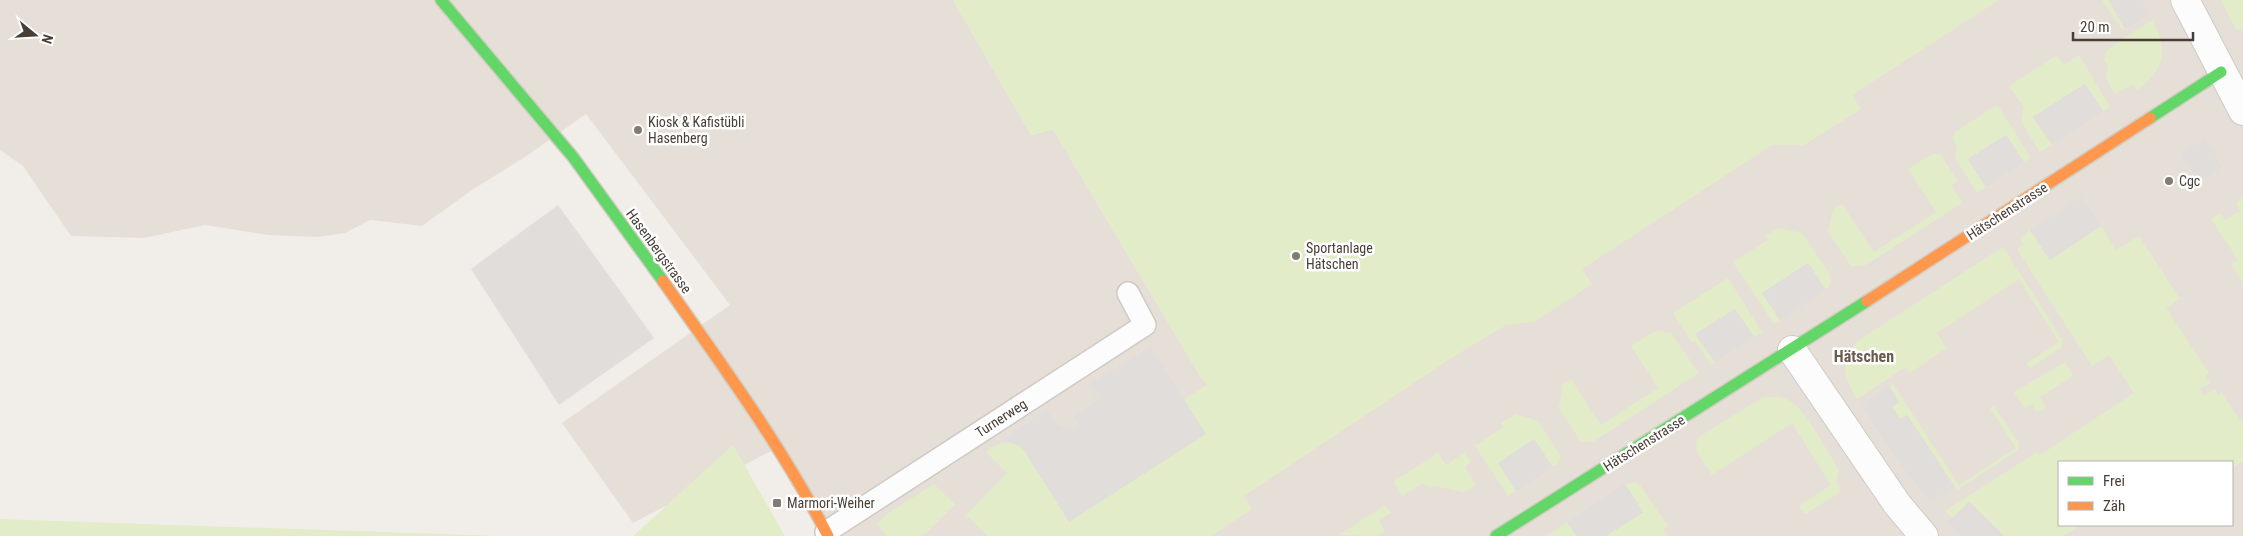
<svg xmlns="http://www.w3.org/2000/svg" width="2243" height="536" font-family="'Roboto Condensed',sans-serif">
<rect width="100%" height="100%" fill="#f1eeea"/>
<!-- residential -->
<path fill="#e6dfd7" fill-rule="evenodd" d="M0 0H953L1031 135 1053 129 1200 376 1208 385 1864 0H2243V536H828L777 448 633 523 562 423 730 305 586 114 528 155 472 190 422 226 370 220 345 233 317 237 268 235 205 225 144 238 71 236 23 166 0 150ZM2059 462H2232V525H2059Z"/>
<!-- green -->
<g fill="#e3ecc9">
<path d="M953 0H1999L1852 95 1861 109 1804 145H1772L1582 269 1592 284 1534 322 1506 325 1456 355 1244 496 1252 509 1211 536H988L966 515 1007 473 986 452C1000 442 1009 437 1024 450L1069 521 1205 434 1184 399 1207 385 1200 376 1053 129 1031 135Z"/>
<polygon points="2102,0 2109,0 2125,29 2121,28"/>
<polygon points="2221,0 2243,0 2243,28 2237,31"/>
<path d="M2152 20C2169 50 2165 70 2137 90L2133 84 2115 94 2106 79 2108 66 2104 60 2107 50Z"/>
<polygon points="2057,55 2064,65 2079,55 2110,107 2103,111 2084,84 2033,117 2052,144 2040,152 2021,122 2024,107 2009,86"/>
<polygon points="1995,106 1999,107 2031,158 2024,162 2006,135 1968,159 1986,187 1977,193 1955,158 1957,146 1953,139 1955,132"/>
<polygon points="1932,154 1940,154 1958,181 1952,186 1962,203 1866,265 1851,266 1828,232 1833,209 1842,204 1874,252 1936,212 1908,169"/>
<polygon points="2243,198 2243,283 2231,264 2238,260 2211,219 2220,213 2225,220 2240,211 2236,203"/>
<polygon points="2101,226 2116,250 2139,236 2180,299 2166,308 2209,373 2205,375 2210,383 2200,389 2203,396 2215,389 2218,395 2222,393 2243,425 2243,461 2232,468 2232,462 2059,462 2059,525 2081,525 2063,536 2004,536 1969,502 1953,518 1945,511 2037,452 2040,455 2134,393 2109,355 2092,366 2017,249 2024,245 2020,238 2030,230 2050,260"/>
<polygon points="1778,228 1802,233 1829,273 1831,282 1826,290 1808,263 1763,293 1780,320 1774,324 1733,262 1768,240 1766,236"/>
<path d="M2003 247 2062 339V347L2030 368 2027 363 2059 342 2019 279 1937 333 1946 348 1910 373 1905 367 1857 399C1843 375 1839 361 1859 340Z"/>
<polygon points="1728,278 1762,332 1754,337 1735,309 1696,334 1715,362 1711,365 1695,341 1692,343 1673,313"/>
<polygon points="1655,331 1671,333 1699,373 1593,442 1580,441 1559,408 1563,384 1571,379 1601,425 1658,388 1631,346"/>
<polygon points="2065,362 2073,376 2040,397 2046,407 2037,412 2032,404 2025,409 2014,392"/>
<polygon points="1893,384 1959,485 2016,448 1990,408 1994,406 2019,443 2018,450 1957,490 1907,415 1900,419 1892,407 1899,402 1889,386"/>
<path d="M1763 397C1772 397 1781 396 1790 401 1806 410 1828 453 1839 470L1836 482 1840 487 1839 493 1805 514 1799 506 1831 485 1792 423 1712 475C1705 463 1690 450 1699 437Z"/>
<polygon points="1516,414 1538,421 1561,457 1558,464 1553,467 1534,439 1499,464 1516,491 1508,496 1475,446 1503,427 1501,423"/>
<polygon points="733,445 785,536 633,536"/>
<polygon points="1465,452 1471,462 1465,467 1476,485 1464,492 1435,486 1430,489 1427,485 1421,484 1402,496 1393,482 1438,453 1446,465"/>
<polygon points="1636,482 1640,485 1668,526 1663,529 1668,536 1606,536 1643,512 1625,484"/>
<polygon points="934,484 955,504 924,535 923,533 920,536 886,536 877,523 887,514"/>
<polygon points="1385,505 1391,513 1379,520 1385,531 1378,536 1339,535"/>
<polygon points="0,519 473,535 498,536 0,536"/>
<polygon points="1567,522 1577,536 1546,536"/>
</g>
<!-- parking -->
<g fill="#e0ddda">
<polygon points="2109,0 2141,0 2149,14 2125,29"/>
<polygon points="2085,84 2103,111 2052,144 2033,117"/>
<polygon points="2006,135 2024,162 1986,187 1968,159"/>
<polygon points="2205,139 2222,167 2199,182 2181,154"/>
<polygon points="2081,197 2101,226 2050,260 2030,230"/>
<polygon points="558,205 654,338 559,405 471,269"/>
<polygon points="1808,263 1826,290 1780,320 1762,293"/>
<polygon points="1735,309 1754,337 1715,362 1695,334"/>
<polygon points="1151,347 1206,434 1069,522 1024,450 1018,445 1010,442 1001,442 994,446 1046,409 1059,426 1071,429 1080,426 1074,416 1099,400 1088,385"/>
<polygon points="1889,386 1899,402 1892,407 1900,419 1907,415 1954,486 1930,502 1894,455 1862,405"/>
<polygon points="1534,439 1553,467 1516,491 1498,463"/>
<polygon points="1625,484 1643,512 1606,536 1577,536 1567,522"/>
<polygon points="1969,502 2004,536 1962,536 1948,522"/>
</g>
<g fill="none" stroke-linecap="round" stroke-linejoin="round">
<!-- lane casing -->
<g stroke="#cecac6" stroke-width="24">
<polyline id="lane" points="826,532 1145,325 1128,293"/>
</g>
<!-- street casing -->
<g stroke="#cecac6" stroke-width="30">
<g id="street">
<polyline points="2185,0 2243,111"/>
<polyline points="1792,350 1897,504 1924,536"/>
</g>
</g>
<!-- fast casing -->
<g stroke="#d2ccc2" stroke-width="14">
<g id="fast">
<polyline points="441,0 573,157 663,281"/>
<polyline points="2150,118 2221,72"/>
<polyline points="1496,536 1867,301"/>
</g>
</g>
<!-- slow casing -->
<g stroke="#d2ccc2" stroke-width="14">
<g id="slow">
<path d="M663 281C721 364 782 446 828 536"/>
<polyline points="1867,301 2150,118"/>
</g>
</g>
<!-- lane -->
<use href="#lane" stroke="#fdfcfc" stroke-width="21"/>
<!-- street -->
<use href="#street" stroke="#fdfcfc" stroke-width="28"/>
<!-- fast -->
<use href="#fast" stroke="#63d668" stroke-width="11"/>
<!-- slow -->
<use href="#slow" stroke="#ff974d" stroke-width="11"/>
</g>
<!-- markers -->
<g fill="#837c75" stroke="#fff" stroke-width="2">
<circle cx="638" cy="130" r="5"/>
<circle cx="2169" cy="181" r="5"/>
<circle cx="1296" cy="256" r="5"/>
<rect x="772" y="498" width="10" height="10" rx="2.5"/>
</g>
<g text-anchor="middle" stroke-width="5" stroke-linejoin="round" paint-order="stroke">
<!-- poi labels -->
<g font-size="14" fill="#483e36" stroke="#fff" text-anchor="start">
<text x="648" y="127">Kiosk &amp; Kafistübli<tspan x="648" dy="16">Hasenberg</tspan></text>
<text x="2179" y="186">Cgc</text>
<text x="1306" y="253">Sportanlage<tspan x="1306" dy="16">Hätschen</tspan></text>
<text x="787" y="508">Marmori-Weiher</text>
</g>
<!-- street labels -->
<g font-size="14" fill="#483e36" stroke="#fff">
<text transform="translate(2007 211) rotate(-33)" y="5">Hätschenstrasse</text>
<text transform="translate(659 251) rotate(54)" y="5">Hasenbergstrasse</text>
<text transform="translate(1001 418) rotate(-33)" y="5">Turnerweg</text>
<text transform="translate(1644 443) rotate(-32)" y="5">Hätschenstrasse</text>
</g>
<!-- quarter labels -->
<g font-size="16" font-weight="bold" fill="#6b5b4c" stroke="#fff">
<text x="1864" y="362">Hätschen</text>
</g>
</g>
<!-- legend -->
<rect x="2058" y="461" width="175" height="65" fill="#ffffff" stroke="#b6b2af"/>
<rect x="2068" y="477" width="25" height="8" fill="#63d668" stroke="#b6b2af"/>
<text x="2103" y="486" font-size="15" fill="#483e36">Frei</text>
<rect x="2068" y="502" width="25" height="8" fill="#ff974d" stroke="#b6b2af"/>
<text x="2103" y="511" font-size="15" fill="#483e36">Zäh</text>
<!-- north arrow -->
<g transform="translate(35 35) rotate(108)" stroke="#ffffff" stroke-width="4" paint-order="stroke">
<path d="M0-4L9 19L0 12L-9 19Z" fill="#483e36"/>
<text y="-8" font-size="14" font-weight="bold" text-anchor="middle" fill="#483e36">N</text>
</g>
<!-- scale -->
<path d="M2073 32v8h120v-8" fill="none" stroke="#483e36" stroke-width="2.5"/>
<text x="2080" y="32" font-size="15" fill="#483e36" stroke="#ffffff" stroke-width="4" paint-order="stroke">20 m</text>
</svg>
